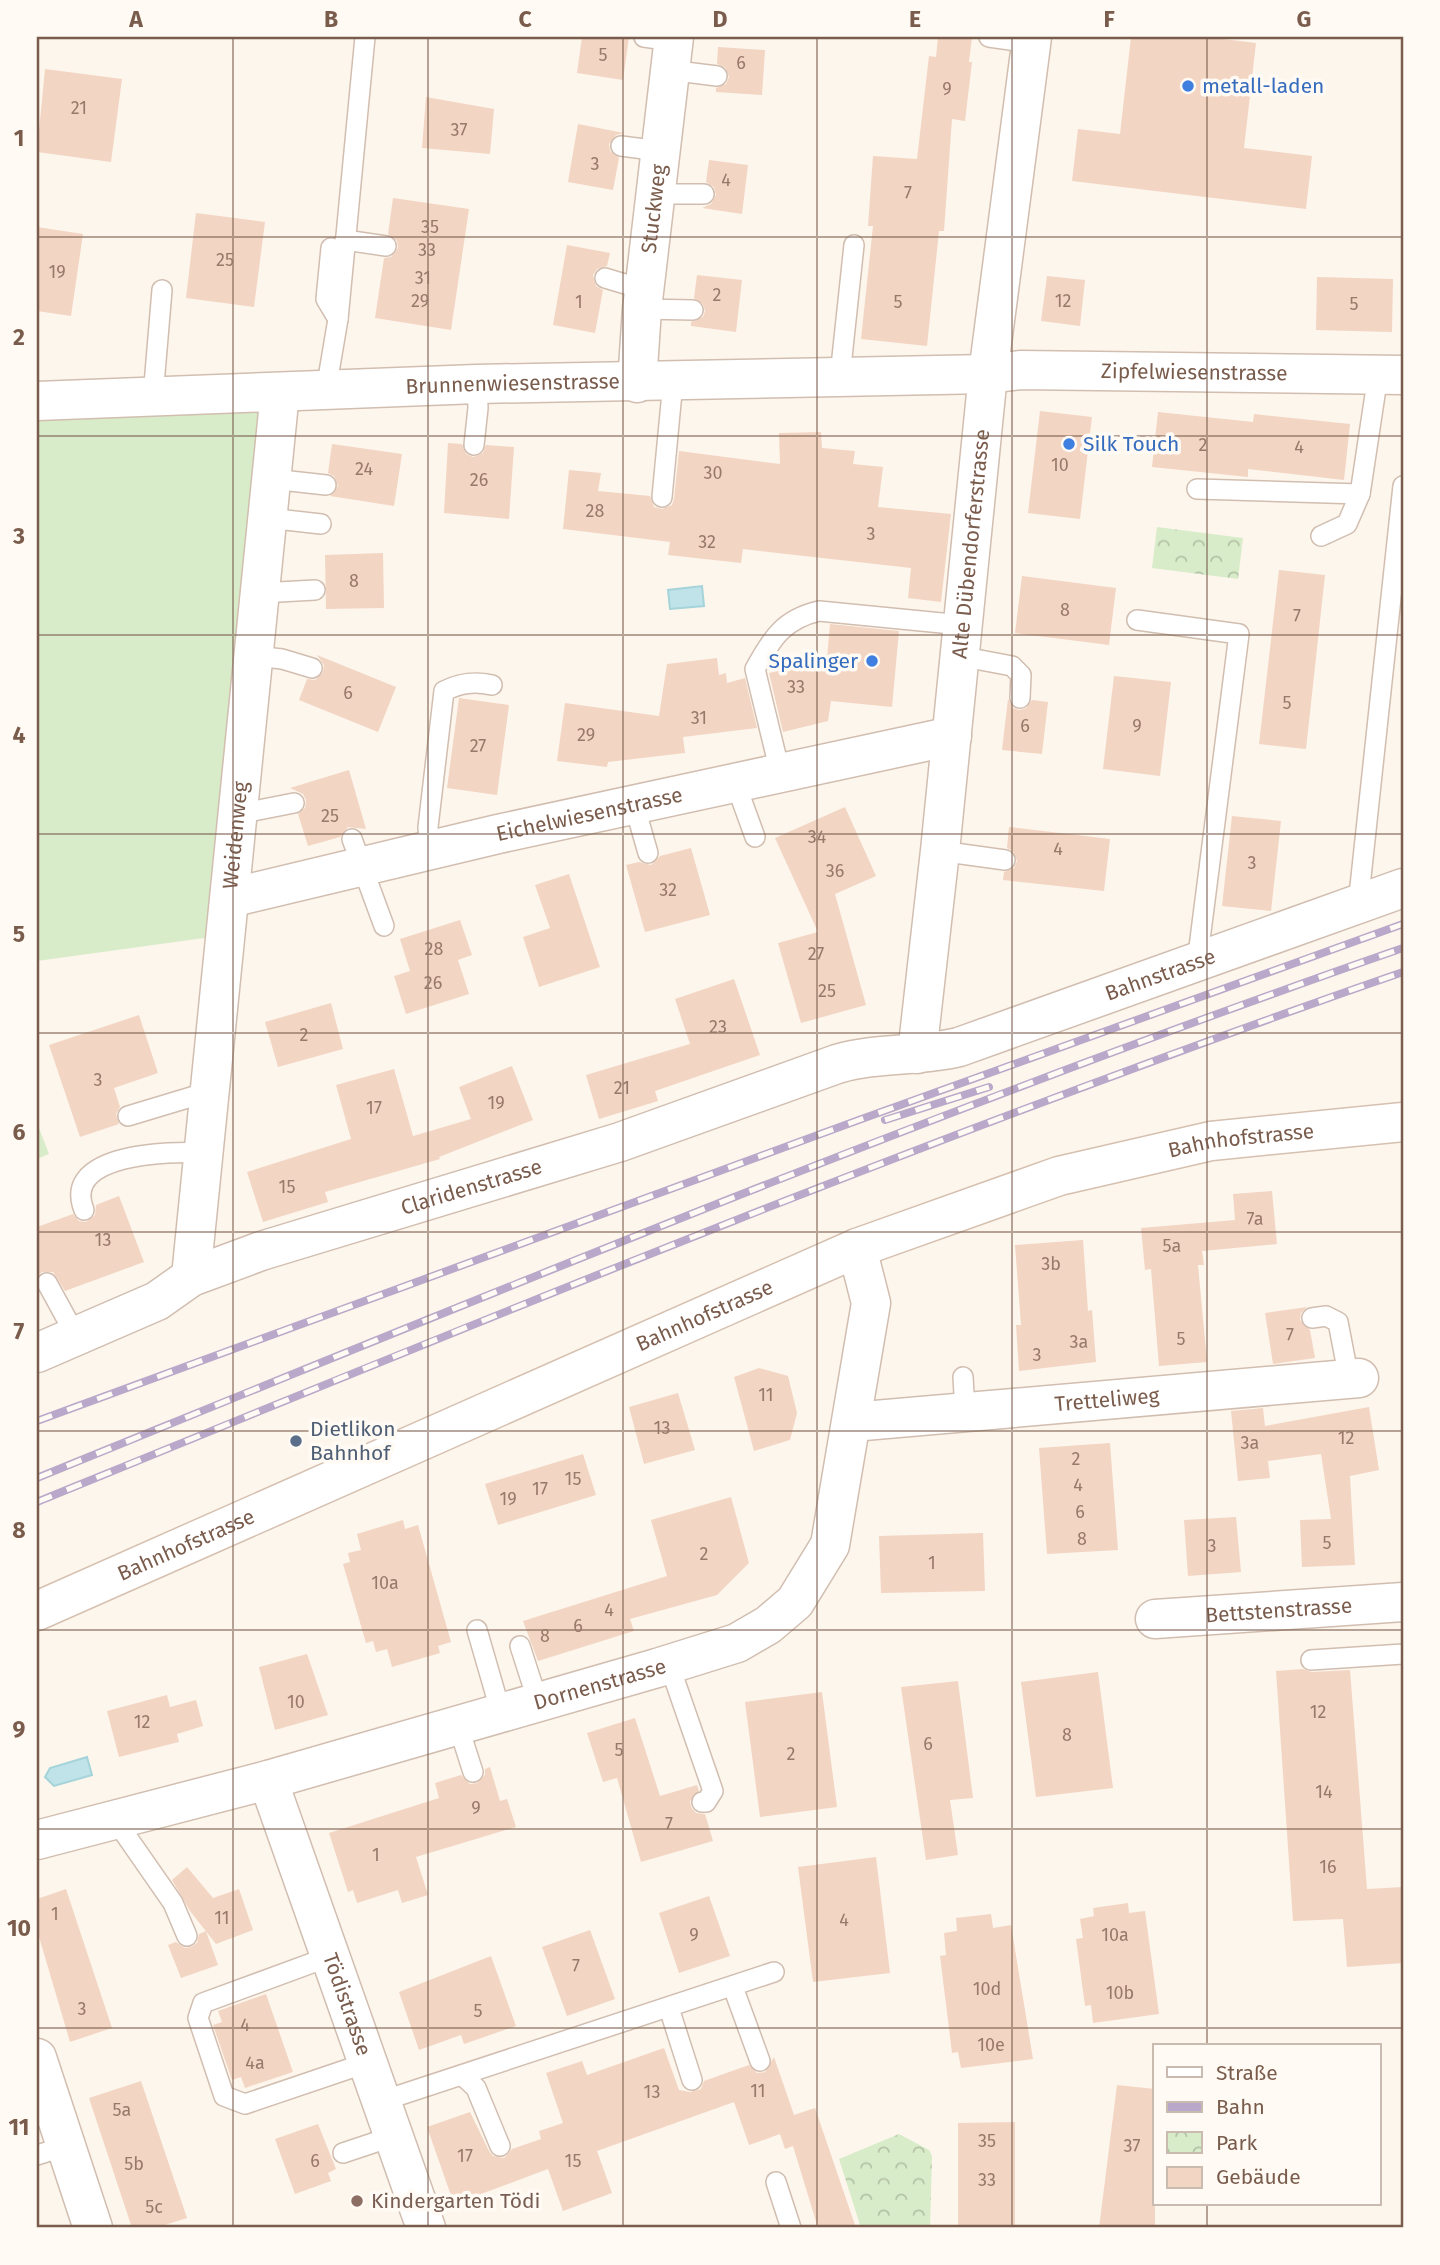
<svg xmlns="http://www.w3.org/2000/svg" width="1440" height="2265" font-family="'Fira Sans',sans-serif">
<defs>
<pattern id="park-crowns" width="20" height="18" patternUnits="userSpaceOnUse" patternTransform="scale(1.75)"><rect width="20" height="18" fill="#d8ecc9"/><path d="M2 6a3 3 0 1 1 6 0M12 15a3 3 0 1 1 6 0" fill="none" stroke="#b4c2a5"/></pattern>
</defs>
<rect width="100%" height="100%" fill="#fdf6ec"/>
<!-- green -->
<g fill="#d8ecc9">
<polygon points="280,392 226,935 37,961 37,401"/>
<polygon points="37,1123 49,1154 37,1159"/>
</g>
<!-- park -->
<g fill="url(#park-crowns)">
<polygon points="1157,527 1243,538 1238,579 1152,568"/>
<polygon points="899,2134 929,2150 932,2156 930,2228 861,2228 839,2159"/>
</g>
<!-- water -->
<g fill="#bfe3e8" stroke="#a5d3da" stroke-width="2">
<polygon points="702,586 704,606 670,609 668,590"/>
<polygon points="87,1757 92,1775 54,1786 45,1777 50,1768"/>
</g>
<!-- building -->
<g fill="#f3d5c3">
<polygon points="582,37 629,37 623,80 577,73"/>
<polygon points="938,37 972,37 969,62 972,62 965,121 952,119 944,231 939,231 927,346 861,339 873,226 868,226 873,156 917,159 929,56 936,57"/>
<polygon points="1131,37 1207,37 1256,43 1244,148 1312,156 1306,209 1072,181 1078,129 1120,134"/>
<polygon points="718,47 765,50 762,95 716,92 716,88 726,84 729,77 725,67 717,64"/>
<polygon points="45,69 122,79 111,162 37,152"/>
<polygon points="426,97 494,109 490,154 422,148"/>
<polygon points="578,124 624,133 616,135 609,144 610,151 619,158 613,190 568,182"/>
<polygon points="709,160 748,165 742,214 702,208 711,204 716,195 714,187 706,182"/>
<polygon points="393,198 469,209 451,330 375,318 384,258 391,257 398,248 397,241 388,234"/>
<polygon points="196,213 265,222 254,307 186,298"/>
<polygon points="37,227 83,234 71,316 37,311"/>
<polygon points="567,245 610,253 607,266 597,269 593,275 596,286 603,290 595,333 553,325"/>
<polygon points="697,275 742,280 736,332 691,326 691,322 703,317 705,311 703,304 694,298"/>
<polygon points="1047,276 1085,280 1080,326 1041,321"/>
<polygon points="1317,277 1393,279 1392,332 1316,330"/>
<polygon points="1040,411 1092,417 1080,519 1028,513"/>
<polygon points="1158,412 1253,422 1254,414 1350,424 1344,480 1248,469 1248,477 1152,467"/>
<polygon points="821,432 822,448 855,451 853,464 883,467 878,507 951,514 941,602 908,598 911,568 743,549 741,563 668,555 670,542 563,529 569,470 601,473 598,491 650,496 654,507 662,509 672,505 674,499 679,451 780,464 779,433"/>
<polygon points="448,443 462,444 466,454 473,457 483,453 486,445 514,447 509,519 444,513"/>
<polygon points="332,444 402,454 394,506 330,496 338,486 334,476 328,473"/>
<polygon points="383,553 384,608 326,609 325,555"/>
<polygon points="1279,570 1325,575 1306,749 1259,744"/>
<polygon points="1022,576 1116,588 1109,645 1015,633"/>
<polygon points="830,624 899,631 892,707 831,701 828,721 783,732 769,673 827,659"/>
<polygon points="317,655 396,687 378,732 299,700 307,679 315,680 323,672 324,665"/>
<polygon points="717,658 719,675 726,673 727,683 745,678 757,728 683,737 685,753 608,762 607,767 557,761 565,703 659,716 667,664"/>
<polygon points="1114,676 1171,682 1160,776 1103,769"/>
<polygon points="459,698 509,705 497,795 447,788"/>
<polygon points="1008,699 1013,708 1019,710 1026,708 1032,700 1048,702 1042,754 1002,750"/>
<polygon points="349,770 366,829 348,827 340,837 308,846 298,814 305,808 306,800 303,794 290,788"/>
<polygon points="845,807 876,876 835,894 866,1005 801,1023 778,943 818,932 775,838"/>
<polygon points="1232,816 1281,821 1271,911 1222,906"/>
<polygon points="1009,827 1110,839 1104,891 1003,880 1004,872 1014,868 1017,861 1013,851 1007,848"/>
<polygon points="691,848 710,915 645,932 626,865 639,862 651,865 660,856"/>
<polygon points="569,874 600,967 539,987 523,937 550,928 535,885"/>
<polygon points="460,920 472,955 458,960 469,994 406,1014 394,976 410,971 400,939"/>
<polygon points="734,979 760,1055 655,1091 658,1101 599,1119 586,1075 690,1044 675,999"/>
<polygon points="331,1003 343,1049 278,1067 265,1022"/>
<polygon points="139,1015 158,1073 114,1088 120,1107 116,1114 119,1124 80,1137 49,1045"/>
<polygon points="512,1066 533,1120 439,1157 440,1159 325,1192 328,1202 263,1222 247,1172 351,1139 336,1085 394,1069 413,1136 471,1119 459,1087"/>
<polygon points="1272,1191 1277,1244 1202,1251 1204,1265 1198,1265 1207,1362 1159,1366 1151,1269 1145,1270 1141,1228 1235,1220 1233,1194"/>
<polygon points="119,1196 144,1262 65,1291 53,1272 42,1272 37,1276 37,1227 73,1214 79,1221 86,1222 95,1215 96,1205"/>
<polygon points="1083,1240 1088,1311 1092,1310 1096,1362 1019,1371 1016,1325 1021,1325 1015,1245"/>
<polygon points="1307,1307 1301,1313 1300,1320 1310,1330 1315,1358 1273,1364 1265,1313"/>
<polygon points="759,1368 788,1376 797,1413 790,1440 754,1451 734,1377"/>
<polygon points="678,1393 695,1450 644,1464 629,1407"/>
<polygon points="1369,1407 1379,1470 1350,1476 1355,1565 1302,1567 1300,1520 1331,1519 1321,1454 1268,1461 1270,1478 1238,1481 1231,1411 1263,1408 1265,1426"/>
<polygon points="1110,1443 1118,1550 1047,1554 1039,1448"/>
<polygon points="583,1454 596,1495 498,1525 485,1484"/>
<polygon points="731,1497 749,1563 717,1595 630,1619 634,1631 538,1661 523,1621 667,1576 651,1520"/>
<polygon points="1236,1517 1241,1572 1188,1576 1184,1520"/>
<polygon points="403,1520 405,1529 418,1525 451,1642 438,1646 440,1653 392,1667 387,1649 376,1652 373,1641 366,1643 343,1564 350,1562 348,1553 361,1550 357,1534"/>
<polygon points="983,1533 985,1591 881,1593 879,1536"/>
<polygon points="307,1654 328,1715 275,1730 259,1667"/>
<polygon points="1303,1669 1312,1672 1350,1670 1367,1889 1403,1887 1403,1963 1347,1967 1343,1919 1293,1921 1276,1671"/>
<polygon points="1098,1672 1113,1788 1036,1797 1021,1682"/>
<polygon points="958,1681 973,1798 950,1800 958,1855 926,1860 901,1687"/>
<polygon points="822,1692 837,1807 760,1817 745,1702"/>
<polygon points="167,1695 170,1707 196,1700 203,1726 177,1734 179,1742 119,1757 107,1711"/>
<polygon points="635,1718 660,1796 697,1785 699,1791 690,1801 691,1807 696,1813 705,1814 713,1841 641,1862 617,1778 603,1782 587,1733"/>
<polygon points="490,1767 500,1801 507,1799 516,1827 416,1857 428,1895 402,1903 398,1890 357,1903 353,1890 348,1892 329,1833 439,1798 435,1783 461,1775 470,1784 477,1783 485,1775 485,1769"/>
<polygon points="876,1857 890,1973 813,1982 798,1867"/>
<polygon points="187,1867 213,1898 239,1889 253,1930 216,1944 190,1911 172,1880"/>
<polygon points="66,1889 112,2028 70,2042 37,1930 37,1899"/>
<polygon points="709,1896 730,1956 679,1973 659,1913"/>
<polygon points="1128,1903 1129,1913 1145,1911 1159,2014 1093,2023 1091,2005 1085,2006 1076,1939 1083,1938 1080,1919 1094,1916 1093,1908"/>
<polygon points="991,1914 993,1928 1011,1925 1033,2059 961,2068 958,2052 952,2053 940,1956 946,1955 944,1933 957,1931 956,1918"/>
<polygon points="590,1930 615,1999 567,2016 542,1947"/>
<polygon points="206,1931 218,1965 181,1978 168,1945 176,1942 185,1948 191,1947 197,1943 199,1934"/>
<polygon points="491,1956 516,2026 464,2044 461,2035 419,2050 399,1992"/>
<polygon points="266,1994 293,2072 245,2088 241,2077 232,2080 213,2025 222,2022 218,2011"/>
<polygon points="664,2048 679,2090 690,2092 701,2089 704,2081 749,2065 757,2073 765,2072 774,2057 794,2115 815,2108 856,2228 818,2228 793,2146 785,2149 780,2134 749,2145 734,2102 597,2151 612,2193 563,2211 548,2169 454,2204 427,2127 470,2112 489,2151 493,2156 504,2158 512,2149 541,2139 539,2131 563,2123 546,2073 582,2061 587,2075"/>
<polygon points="141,2081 187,2218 155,2228 132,2228 89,2098"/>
<polygon points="1117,2085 1155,2089 1155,2228 1099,2228"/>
<polygon points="1015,2122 1015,2228 958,2228 958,2123"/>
<polygon points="318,2124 336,2169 328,2173 331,2181 295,2194 275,2139"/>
</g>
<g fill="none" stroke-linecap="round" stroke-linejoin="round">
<!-- lane casing -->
<g stroke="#d1beb0" stroke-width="22">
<g id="lane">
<polyline points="644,37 673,41"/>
<polyline points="989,37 1031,43"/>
<polyline points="669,70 717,76"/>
<polyline points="621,146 660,151"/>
<polyline points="656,194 704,194"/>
<polyline points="345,240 386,246"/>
<polyline points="331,248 326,299 338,319"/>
<polyline points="605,278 645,290"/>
<polyline points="642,309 693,310"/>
<polyline points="840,376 854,245"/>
<polyline points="326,390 338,319 365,37"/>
<polyline points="153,397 162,290"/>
<polyline points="474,445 478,408 477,384"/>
<polyline points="272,479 326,485"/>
<polyline points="1197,489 1360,494 1378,375"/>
<polyline points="662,497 673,382"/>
<polyline points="268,518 321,524"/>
<polyline points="1321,536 1347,524 1360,494"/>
<polyline points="260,593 315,590"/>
<polyline points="1137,620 1239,634 1197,963"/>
<polyline points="254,656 282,659 312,668"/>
<polyline points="959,656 1012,666 1021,675 1020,698"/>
<path d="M780 772 755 669C772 638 784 619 819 611L962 625"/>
<polyline points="735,782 755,837"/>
<polyline points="634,804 648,853"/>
<polyline points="238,814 294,803"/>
<polyline points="352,839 384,926"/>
<path d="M430 850 428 827 444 691C460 683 474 681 492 685"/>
<polyline points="940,851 1005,860"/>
<polyline points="1358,905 1403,486"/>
<polyline points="128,1116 211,1091"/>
<path d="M84 1210C61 1153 170 1151 204 1153"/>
<polyline points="47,1283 76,1336"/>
<polyline points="1312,1318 1326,1316 1338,1322 1349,1379"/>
<polyline points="963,1377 965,1412"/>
<polyline points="477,1630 501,1713"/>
<polyline points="520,1646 538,1702"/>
<polyline points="1311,1660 1403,1654"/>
<polyline points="669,1664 713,1791 706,1802 702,1802"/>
<polyline points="458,1725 473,1772"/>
<polyline points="120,1818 125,1834 173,1903 187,1936"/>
<polyline points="331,1956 203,2003 198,2018 224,2096 245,2104 369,2062"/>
<polyline points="733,1987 760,2061"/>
<polyline points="669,2008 692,2080"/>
<polyline points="462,2075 476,2088 500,2146"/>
<polyline points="382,2101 774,1972"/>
<polyline points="343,2153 394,2136"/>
<polyline points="37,2155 66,2146"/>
<polyline points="776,2182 791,2228"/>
</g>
</g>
<!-- street casing -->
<g stroke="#d1beb0" stroke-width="41">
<g id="street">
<path id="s1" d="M637 383 642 309 674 37"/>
<path id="s2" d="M37 401 477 384 988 374 1020 370 1403 375"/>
<path id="s3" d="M230 898 498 834 952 736"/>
<path id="s4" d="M917 1054 940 851 988 374 1032 37"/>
<path id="s5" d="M191 1277 280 392"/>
<path id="s6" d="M37 1353 157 1301 191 1277 261 1251 620 1142 837 1064C877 1052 918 1057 959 1047L1403 888"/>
<path id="s7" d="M852 1422 1359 1378"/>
<path id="s8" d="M1155 1619 1403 1602"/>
<path id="s9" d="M268 1780 426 2228"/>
<path id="s10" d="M37 1840 268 1780 657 1668 737 1643 768 1625 795 1602 830 1545 871 1303 857 1248"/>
<polyline points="37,2058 93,2228"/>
</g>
</g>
<!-- secondary casing -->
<g stroke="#d6c0b0" stroke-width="41">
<g id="secondary">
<path id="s11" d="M37 1611 857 1248 1059 1176 1211 1141 1403 1122"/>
</g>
</g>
<!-- lane -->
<use href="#lane" stroke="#fff" stroke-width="19"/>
<!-- street -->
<use href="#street" stroke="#fff" stroke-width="38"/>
<!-- secondary -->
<use href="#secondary" stroke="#fff" stroke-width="38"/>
<!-- rail casing -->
<g stroke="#b9a8c9" stroke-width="8">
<g id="rail">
<polyline points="885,1120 989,1087"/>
<polyline points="37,1421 856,1121 1403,924"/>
<path d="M37 1478C490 1294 941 1108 1403 948"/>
<path d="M37 1502C490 1317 941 1132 1403 972"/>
</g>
</g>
<!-- rail -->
<use href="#rail" stroke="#fffaf3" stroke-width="5" stroke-dasharray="16" stroke-linecap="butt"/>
</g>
<!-- grid -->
<path fill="none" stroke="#7a5c4d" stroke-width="2" stroke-opacity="0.55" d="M233 37V2228M428 37V2228M623 37V2228M817 37V2228M1012 37V2228M1207 37V2046M37 237H1403M37 436H1403M37 635H1403M37 834H1403M37 1033H1403M37 1232H1403M37 1431H1403M37 1630H1403M37 1829H1403M37 2028H1403M1207 2204V2228"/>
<!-- markers -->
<g fill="#3f7fe0" stroke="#fffaf3" stroke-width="2.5">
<circle cx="1188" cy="86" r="7"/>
<circle cx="1069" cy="444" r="7"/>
<circle cx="872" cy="661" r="7"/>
</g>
<circle fill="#5c6f8a" stroke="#fffaf3" stroke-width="2.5" cx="296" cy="1441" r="7"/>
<circle fill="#8d6e63" stroke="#fffaf3" stroke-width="2.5" cx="357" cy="2201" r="7"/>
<g text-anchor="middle" stroke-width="7" stroke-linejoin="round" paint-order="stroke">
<!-- number labels -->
<g font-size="18" fill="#987a6a">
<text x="603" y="61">5</text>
<text x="741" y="69">6</text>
<text x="947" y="95">9</text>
<text x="79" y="114">21</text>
<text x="459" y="136">37</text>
<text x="595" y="170">3</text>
<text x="726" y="186">4</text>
<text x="908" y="199">7</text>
<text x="430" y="233">35</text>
<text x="427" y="256">33</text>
<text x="225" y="266">25</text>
<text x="57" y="278">19</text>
<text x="423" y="284">31</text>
<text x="717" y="301">2</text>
<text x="420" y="307">29</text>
<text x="1063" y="307">12</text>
<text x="579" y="308">1</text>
<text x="898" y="308">5</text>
<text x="1354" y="310">5</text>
<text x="1203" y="451">2</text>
<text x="1299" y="453">4</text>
<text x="1060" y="471">10</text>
<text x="364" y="475">24</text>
<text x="713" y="479">30</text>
<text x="479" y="486">26</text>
<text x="595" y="517">28</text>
<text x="871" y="540">3</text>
<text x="707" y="548">32</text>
<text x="354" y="587">8</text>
<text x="1065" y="616">8</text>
<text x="1297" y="622">7</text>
<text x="796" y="693">33</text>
<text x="348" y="699">6</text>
<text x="1287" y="709">5</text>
<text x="699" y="724">31</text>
<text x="1025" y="732">6</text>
<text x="1137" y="732">9</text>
<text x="586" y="741">29</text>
<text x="478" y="752">27</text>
<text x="330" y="822">25</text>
<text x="817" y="843">34</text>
<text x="1058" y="855">4</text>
<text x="1252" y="869">3</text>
<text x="835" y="877">36</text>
<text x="668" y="896">32</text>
<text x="434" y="955">28</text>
<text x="816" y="960">27</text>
<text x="433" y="989">26</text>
<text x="827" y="997">25</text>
<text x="718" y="1033">23</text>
<text x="304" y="1041">2</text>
<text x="98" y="1086">3</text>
<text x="622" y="1094">21</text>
<text x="496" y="1109">19</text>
<text x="374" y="1114">17</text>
<text x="287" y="1193">15</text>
<text x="1255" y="1225">7a</text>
<text x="103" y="1246">13</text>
<text x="1172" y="1252">5a</text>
<text x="1051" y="1270">3b</text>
<text x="1290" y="1341">7</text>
<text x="1181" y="1345">5</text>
<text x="1079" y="1348">3a</text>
<text x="1037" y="1361">3</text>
<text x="766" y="1401">11</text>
<text x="662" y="1434">13</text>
<text x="1346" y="1444">12</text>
<text x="1250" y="1449">3a</text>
<text x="1076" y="1465">2</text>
<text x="573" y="1485">15</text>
<text x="1078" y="1491">4</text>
<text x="540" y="1495">17</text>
<text x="508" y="1505">19</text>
<text x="1080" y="1518">6</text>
<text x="1082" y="1545">8</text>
<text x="1327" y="1549">5</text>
<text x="1212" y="1552">3</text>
<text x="704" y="1560">2</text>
<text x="932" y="1569">1</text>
<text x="385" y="1589">10a</text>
<text x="609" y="1616">4</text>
<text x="578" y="1632">6</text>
<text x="545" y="1642">8</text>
<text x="296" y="1708">10</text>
<text x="1318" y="1718">12</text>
<text x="142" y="1728">12</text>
<text x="1067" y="1741">8</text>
<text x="928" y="1750">6</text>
<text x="619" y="1756">5</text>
<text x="791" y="1760">2</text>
<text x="1324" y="1798">14</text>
<text x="476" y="1814">9</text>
<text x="669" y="1830">7</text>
<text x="376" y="1861">1</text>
<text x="1328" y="1873">16</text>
<text x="55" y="1920">1</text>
<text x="222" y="1924">11</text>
<text x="844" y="1926">4</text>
<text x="694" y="1941">9</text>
<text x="1115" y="1941">10a</text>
<text x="576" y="1972">7</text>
<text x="987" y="1995">10d</text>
<text x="1120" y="1999">10b</text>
<text x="82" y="2015">3</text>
<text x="478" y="2017">5</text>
<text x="245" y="2031">4</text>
<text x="991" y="2051">10e</text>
<text x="255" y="2069">4a</text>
<text x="758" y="2097">11</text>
<text x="652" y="2098">13</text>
<text x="122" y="2116">5a</text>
<text x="987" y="2147">35</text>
<text x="1132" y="2152">37</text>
<text x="465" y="2162">17</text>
<text x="315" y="2167">6</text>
<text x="573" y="2167">15</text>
<text x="134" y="2170">5b</text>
<text x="987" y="2186">33</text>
<text x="154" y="2213">5c</text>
</g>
<!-- shop labels -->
<g font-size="21" fill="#366cbe" stroke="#fffaf3" text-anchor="start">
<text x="1202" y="93">metall-laden</text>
<text x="1083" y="451">Silk Touch</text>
<text x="858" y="668" text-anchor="end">Spalinger</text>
</g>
<!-- street labels -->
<g font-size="21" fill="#7a5c4d" stroke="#fffaf3">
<text dy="7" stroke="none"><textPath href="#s1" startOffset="175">Stuckweg</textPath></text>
<text dy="7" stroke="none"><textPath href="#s2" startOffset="1158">Zipfelwiesenstrasse</textPath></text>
<text dy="7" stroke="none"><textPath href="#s2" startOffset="476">Brunnenwiesenstrasse</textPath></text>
<text dy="7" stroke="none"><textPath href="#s4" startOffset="513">Alte Dübendorferstrasse</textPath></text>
<text dy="7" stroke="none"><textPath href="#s3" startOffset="369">Eichelwiesenstrasse</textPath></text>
<text dy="7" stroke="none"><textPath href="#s5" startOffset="444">Weidenweg</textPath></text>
<text dy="7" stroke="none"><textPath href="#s6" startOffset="1190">Bahnstrasse</textPath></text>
<text dy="7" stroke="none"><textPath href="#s11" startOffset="1297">Bahnhofstrasse</textPath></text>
<text dy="7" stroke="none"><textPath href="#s6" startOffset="467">Claridenstrasse</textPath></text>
<text dy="7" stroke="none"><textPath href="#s11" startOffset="730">Bahnhofstrasse</textPath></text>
<text dy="7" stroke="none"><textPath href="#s7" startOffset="256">Tretteliweg</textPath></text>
<text dy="7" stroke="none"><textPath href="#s11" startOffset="163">Bahnhofstrasse</textPath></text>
<text dy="7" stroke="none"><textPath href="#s8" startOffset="124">Bettstenstrasse</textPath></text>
<text dy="7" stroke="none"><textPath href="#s10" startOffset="584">Dornenstrasse</textPath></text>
<text dy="7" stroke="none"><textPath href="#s9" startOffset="238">Tödistrasse</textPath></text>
</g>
<!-- service labels -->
<g font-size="21" fill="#4e5e75" stroke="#fffaf3" text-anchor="start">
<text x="310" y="1436">Dietlikon<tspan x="310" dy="24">Bahnhof</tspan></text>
</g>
<!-- education labels -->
<g font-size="21" fill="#785e54" stroke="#fffaf3" text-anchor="start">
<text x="371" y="2208">Kindergarten Tödi</text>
</g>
</g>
<!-- border -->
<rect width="1440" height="2265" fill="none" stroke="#fffaf3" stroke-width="77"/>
<!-- legend -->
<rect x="1153" y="2044" width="228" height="161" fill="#fffaf3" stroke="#cabbb1" stroke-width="2"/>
<rect x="1167" y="2067" width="35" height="10" fill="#ffffff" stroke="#cabbb1" stroke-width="2"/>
<text x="1216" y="2080" font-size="21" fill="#7a5c4d">Straße</text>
<rect x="1167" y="2102" width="35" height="10" fill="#b9a8c9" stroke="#cabbb1" stroke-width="2"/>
<text x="1216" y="2114" font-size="21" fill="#7a5c4d">Bahn</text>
<rect x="1167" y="2132" width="35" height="21" fill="url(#park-crowns)" stroke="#cabbb1" stroke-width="2"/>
<text x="1216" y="2150" font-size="21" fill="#7a5c4d">Park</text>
<rect x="1167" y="2167" width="35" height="21" fill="#f3d5c3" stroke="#cabbb1" stroke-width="2"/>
<text x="1216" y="2184" font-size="21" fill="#7a5c4d">Gebäude</text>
<rect x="38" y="38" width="1364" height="2188" fill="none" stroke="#7a5c4d" stroke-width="2.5"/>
<g font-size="23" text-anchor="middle" font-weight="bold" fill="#7a5c4d">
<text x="136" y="27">A</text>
<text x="331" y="27">B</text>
<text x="525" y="27">C</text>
<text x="720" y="27">D</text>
<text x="915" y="27">E</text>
<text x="1109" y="27">F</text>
<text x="1304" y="27">G</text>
<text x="19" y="146">1</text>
<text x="19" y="345">2</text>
<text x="19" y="544">3</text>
<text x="19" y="743">4</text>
<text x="19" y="942">5</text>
<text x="19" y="1140">6</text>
<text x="19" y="1339">7</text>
<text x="19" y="1538">8</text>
<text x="19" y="1737">9</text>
<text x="19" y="1936">10</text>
<text x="19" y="2135">11</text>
</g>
</svg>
